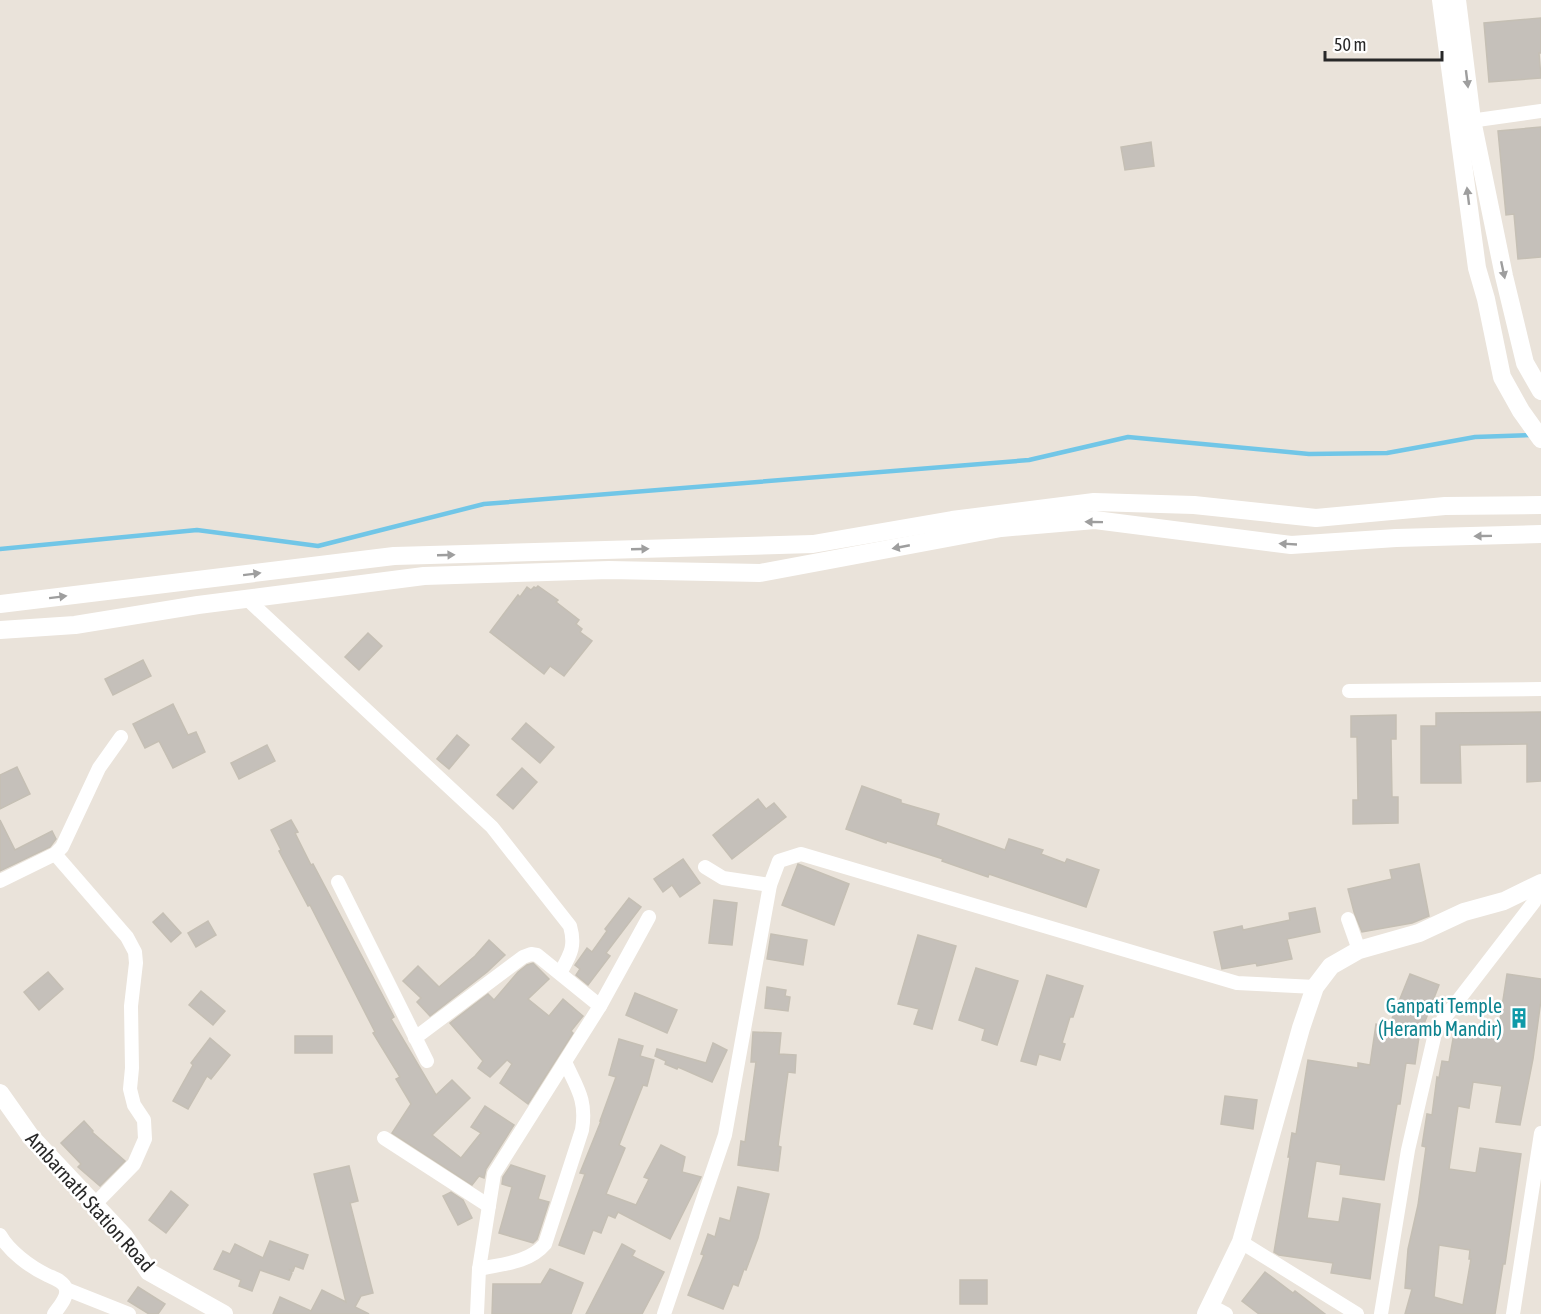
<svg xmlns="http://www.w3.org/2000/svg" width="1541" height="1314" font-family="'Asap Condensed',sans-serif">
<rect width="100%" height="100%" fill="#eae3da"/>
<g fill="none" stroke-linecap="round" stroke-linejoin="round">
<!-- stream -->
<polyline stroke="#71c6e7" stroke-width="4.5" points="0,549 197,530 318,546 484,504 1029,460 1128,437 1309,454 1387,453 1475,437 1531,435"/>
</g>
<!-- building -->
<g fill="#c5c0ba" stroke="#c5bfb4" stroke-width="1.5" fill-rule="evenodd">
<polygon points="1541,18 1541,53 1539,53 1541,78 1489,82 1484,23"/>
<polygon points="1541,127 1541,257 1518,259 1514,214 1506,215 1498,131"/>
<polygon points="1151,142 1154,166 1125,170 1121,147"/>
<polygon points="538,586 558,600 556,602 579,620 576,624 582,629 580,632 592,641 564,676 550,666 544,674 490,632 518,595 520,597 527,587 531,590 534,587 536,588"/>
<polygon points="368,633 382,646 359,670 345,657"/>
<polygon points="143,660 151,676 113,695 105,679"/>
<polygon points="173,704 188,735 196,732 205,752 173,768 159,741 145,748 133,724"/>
<polygon points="1541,712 1541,781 1527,782 1527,744 1460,745 1461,783 1421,783 1421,726 1436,726 1436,713"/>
<polygon points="1396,715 1396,739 1391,739 1392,797 1398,797 1398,823 1353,824 1353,800 1358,800 1357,737 1351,737 1351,716"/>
<polygon points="526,723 554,747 540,763 512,739"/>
<polygon points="457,735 469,745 449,769 437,759"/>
<polygon points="267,745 275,761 239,779 231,763"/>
<polygon points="17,767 30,794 0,809 0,775"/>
<polygon points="522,768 537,782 513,809 497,795"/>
<polygon points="862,786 901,800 901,803 939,814 936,825 966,836 1005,850 1009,839 1043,850 1041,854 1065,863 1067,859 1099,870 1086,907 989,874 988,877 942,861 943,859 887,841 886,843 846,829"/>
<polygon points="758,799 766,809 774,803 786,817 732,859 713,835"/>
<polygon points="0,820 15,850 52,831 56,839 50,847 0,871"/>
<polygon points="291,820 298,832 295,833 311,865 313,864 394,1017 391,1019 436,1095 452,1080 470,1098 432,1135 461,1158 481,1133 471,1127 485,1106 514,1125 486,1169 484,1178 479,1176 472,1185 392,1133 411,1104 396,1079 400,1077 373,1033 375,1032 310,905 308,906 279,851 281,850 271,830"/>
<polygon points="683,859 700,883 680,897 672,885 663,892 654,879"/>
<polygon points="798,864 849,884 834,925 782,905"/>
<polygon points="1419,864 1429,916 1412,923 1362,932 1354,912 1348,889 1392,879 1390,870"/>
<polygon points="629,898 641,907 606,953 610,956 588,985 576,975 580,969 575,965 587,948 592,952 607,931 605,929"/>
<polygon points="714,900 737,903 732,945 709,943"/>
<polygon points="1315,908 1320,932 1287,939 1292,959 1257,966 1256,963 1222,969 1214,932 1242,926 1243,930 1290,920 1289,913"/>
<polygon points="163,913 181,933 171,942 153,922"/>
<polygon points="208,921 216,935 196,947 188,933"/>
<polygon points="771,934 807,940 803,965 767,959"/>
<polygon points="918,935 956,946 932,1029 914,1024 919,1009 898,1004"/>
<polygon points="489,940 505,955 487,972 430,1016 417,1002 421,998 403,981 418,966 439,987 475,956"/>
<polygon points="533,963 549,979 528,999 549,1016 563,999 583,1016 571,1031 573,1033 528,1104 500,1083 512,1064 507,1060 490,1077 478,1068 483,1061 450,1023 488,994 494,1000 518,972 527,965"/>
<polygon points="976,968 1018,981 997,1045 982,1040 985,1029 959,1020"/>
<polygon points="48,972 63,989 39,1010 24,992"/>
<polygon points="1410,974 1439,985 1419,1037 1415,1064 1406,1063 1400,1104 1397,1104 1384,1180 1340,1174 1341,1165 1316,1161 1307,1218 1339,1222 1343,1198 1380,1204 1370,1279 1331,1273 1333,1263 1279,1255 1274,1252 1290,1157 1288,1157 1292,1133 1296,1134 1308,1060 1358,1068 1358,1063 1370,1065 1376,1024 1389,1026"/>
<path d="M1507 974 1541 979V1000L1533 1059 1520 1125 1496 1122 1502 1086 1473 1082 1469 1108 1458 1106 1449 1169 1476 1173 1480 1148 1521 1154 1505 1264H1503L1495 1314H1405L1412 1289 1405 1288 1408 1249 1418 1205 1426 1147 1422 1146 1427 1114 1432 1115 1437 1077 1439 1078 1442 1061 1449 1062 1454 1033 1497 1039ZM1439 1245 1470 1250 1469 1259H1471L1463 1305 1434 1297Z"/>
<polygon points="1047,975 1083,986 1073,1017 1070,1017 1062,1043 1065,1044 1060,1060 1039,1054 1036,1065 1021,1061"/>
<polygon points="767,987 786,990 785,996 790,997 788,1011 765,1008"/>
<polygon points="201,991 225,1011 213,1025 189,1005"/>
<polygon points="635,993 677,1010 667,1033 626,1015"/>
<polygon points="753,1032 781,1033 779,1054 796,1055 795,1073 788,1072 778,1146 781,1147 778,1171 738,1165 741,1141 745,1142 756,1062 751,1062"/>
<rect x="295" y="1036" width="37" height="17"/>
<polygon points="210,1038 230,1055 211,1079 207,1076 188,1109 173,1101 193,1065 191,1063"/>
<polygon points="619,1039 643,1046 640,1056 654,1060 647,1086 643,1085 619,1145 625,1148 606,1194 636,1205 649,1179 644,1177 661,1145 685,1157 682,1172 701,1177 670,1239 618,1212 615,1218 608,1215 601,1233 593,1230 584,1254 559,1245 585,1174 580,1173 601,1121 600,1121 616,1077 609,1075"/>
<polygon points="713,1043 727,1050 712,1082 678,1067 677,1069 665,1064 666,1061 655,1056 657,1049 706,1063"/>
<polygon points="1225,1096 1257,1100 1253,1129 1221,1124"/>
<polygon points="84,1121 93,1131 92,1132 125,1161 100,1186 78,1167 81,1164 61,1143"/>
<polygon points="511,1165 545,1176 538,1199 549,1202 537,1239 533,1243 499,1233 512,1187 502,1184 503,1177"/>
<polygon points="349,1166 358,1201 350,1203 373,1293 361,1296 355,1307 369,1314 273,1314 280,1297 311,1311 322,1290 346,1302 314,1174"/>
<polygon points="738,1187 769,1194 758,1238 746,1270 744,1269 738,1286 733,1284 723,1309 688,1295 704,1255 701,1254 708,1234 715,1237 720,1218 730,1221"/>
<polygon points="171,1191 188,1205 166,1233 149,1220"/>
<polygon points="451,1192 463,1200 472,1218 458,1225 443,1196"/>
<polygon points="270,1241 308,1255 303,1269 295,1266 293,1271 290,1270 292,1273 289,1280 260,1270 252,1291 239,1286 241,1280 214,1269 223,1251 230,1254 235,1244 263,1258"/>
<polygon points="622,1244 635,1251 632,1256 664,1272 642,1314 586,1314"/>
<polygon points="550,1269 583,1283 571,1314 492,1314 493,1284 541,1284"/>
<polygon points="1265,1272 1293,1293 1295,1291 1325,1314 1259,1314 1242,1301"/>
<rect x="960" y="1280" width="27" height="24"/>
<polygon points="138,1287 165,1304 158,1314 149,1314 128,1301"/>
</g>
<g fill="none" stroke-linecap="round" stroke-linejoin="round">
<!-- street -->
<g stroke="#fff" stroke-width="14">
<polyline points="1463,122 1541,111"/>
<path d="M247 599 492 827 570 926C576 947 570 955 560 973"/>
<polyline points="1349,691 1541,689"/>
<polyline points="55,854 127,937 135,952 136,963 131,1006 132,1068 130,1089 134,1105 144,1120 145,1139 134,1164 94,1205"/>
<polyline points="705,867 723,878 770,885"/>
<polyline points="0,881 55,854 62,847 99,768 121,737"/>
<polyline points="338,882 427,1061"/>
<polyline points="1348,919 1359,950"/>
<polyline points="415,1038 523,957 531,954 537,955 600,1006"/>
<polyline points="384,1138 489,1206"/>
<path d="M0 1235C9 1251 30 1267 47 1275 53 1278 64 1281 66 1289 68 1297 59 1307 54 1314"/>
<polyline points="1241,1242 1357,1314"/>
<path d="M479 1269C502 1264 529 1263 545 1244L582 1130C587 1100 577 1088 565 1062"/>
<polyline points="66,1289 129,1314"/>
<polyline points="1211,1306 1226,1314"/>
<polyline points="477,1314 479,1269 494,1174 600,1006 649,917"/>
<polyline points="664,1314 725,1135 770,885 779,861 801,854 1237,983 1315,987"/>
<polyline points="1381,1314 1408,1150 1436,1029 1534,902 1541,883"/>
<polyline points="1513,1314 1541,1133"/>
</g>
<!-- secondary -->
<g stroke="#fff" stroke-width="18">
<polyline points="1441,0 1477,268 1486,299 1502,377 1521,411 1541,439"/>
<polyline points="1457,0 1472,120 1504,276 1525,363 1541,391"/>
<polyline points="0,604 394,556 813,544 952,520 1094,502 1194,505 1316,518 1445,506 1541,505"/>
<polyline points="0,630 75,625 198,605 424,576 609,570 760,573 1001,528 1095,520 1291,545 1396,538 1541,534"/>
<polyline points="0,1093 31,1137 124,1236 149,1272 224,1314"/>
<polyline points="1206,1314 1241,1242 1301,1028 1315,987 1331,966 1359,950 1419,933 1464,912 1504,901 1541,883"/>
</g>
</g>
<!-- one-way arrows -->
<defs><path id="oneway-solid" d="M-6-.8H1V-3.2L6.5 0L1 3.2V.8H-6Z" transform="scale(1.5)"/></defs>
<g fill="#9e9e9e">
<use href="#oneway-solid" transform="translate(1467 79) rotate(83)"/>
<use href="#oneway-solid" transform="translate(1468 196) rotate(-97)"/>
<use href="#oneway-solid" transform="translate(1503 270) rotate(78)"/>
<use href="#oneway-solid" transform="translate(1094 522) rotate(-179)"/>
<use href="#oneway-solid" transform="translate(1483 536) rotate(179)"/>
<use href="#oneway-solid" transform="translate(1288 544) rotate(-177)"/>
<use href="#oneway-solid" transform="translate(901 547) rotate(169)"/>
<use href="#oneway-solid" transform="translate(640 549) rotate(-2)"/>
<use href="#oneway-solid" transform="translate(446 555) rotate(-2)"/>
<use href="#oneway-solid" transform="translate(252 574) rotate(-7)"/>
<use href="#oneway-solid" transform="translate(58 597) rotate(-7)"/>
</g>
<!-- icons -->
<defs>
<g id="building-bare" transform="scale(1.62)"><path d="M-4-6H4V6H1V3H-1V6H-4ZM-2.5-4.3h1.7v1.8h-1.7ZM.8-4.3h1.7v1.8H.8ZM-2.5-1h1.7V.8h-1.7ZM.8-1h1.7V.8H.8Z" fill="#0f9aa8" stroke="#fff" stroke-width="2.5" paint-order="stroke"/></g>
</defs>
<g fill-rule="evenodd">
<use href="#building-bare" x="1519" y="1018"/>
</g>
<g text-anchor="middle" stroke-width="5" stroke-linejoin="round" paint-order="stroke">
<!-- culture labels -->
<g font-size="20" fill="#0d838f" stroke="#fff" text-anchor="end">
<text x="1502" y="1013">Ganpati Temple<tspan x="1502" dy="23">(Heramb Mandir)</tspan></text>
</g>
<!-- street labels -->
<g font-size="20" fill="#282828" stroke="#fff">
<text transform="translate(90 1202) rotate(48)" y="7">Ambarnath Station Road</text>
</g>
</g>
<!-- scale -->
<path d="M1325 51v9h117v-9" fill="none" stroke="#282828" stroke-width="3"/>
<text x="1334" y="51" font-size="18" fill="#282828" stroke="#ffffff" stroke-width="4.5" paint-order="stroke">50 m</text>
</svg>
